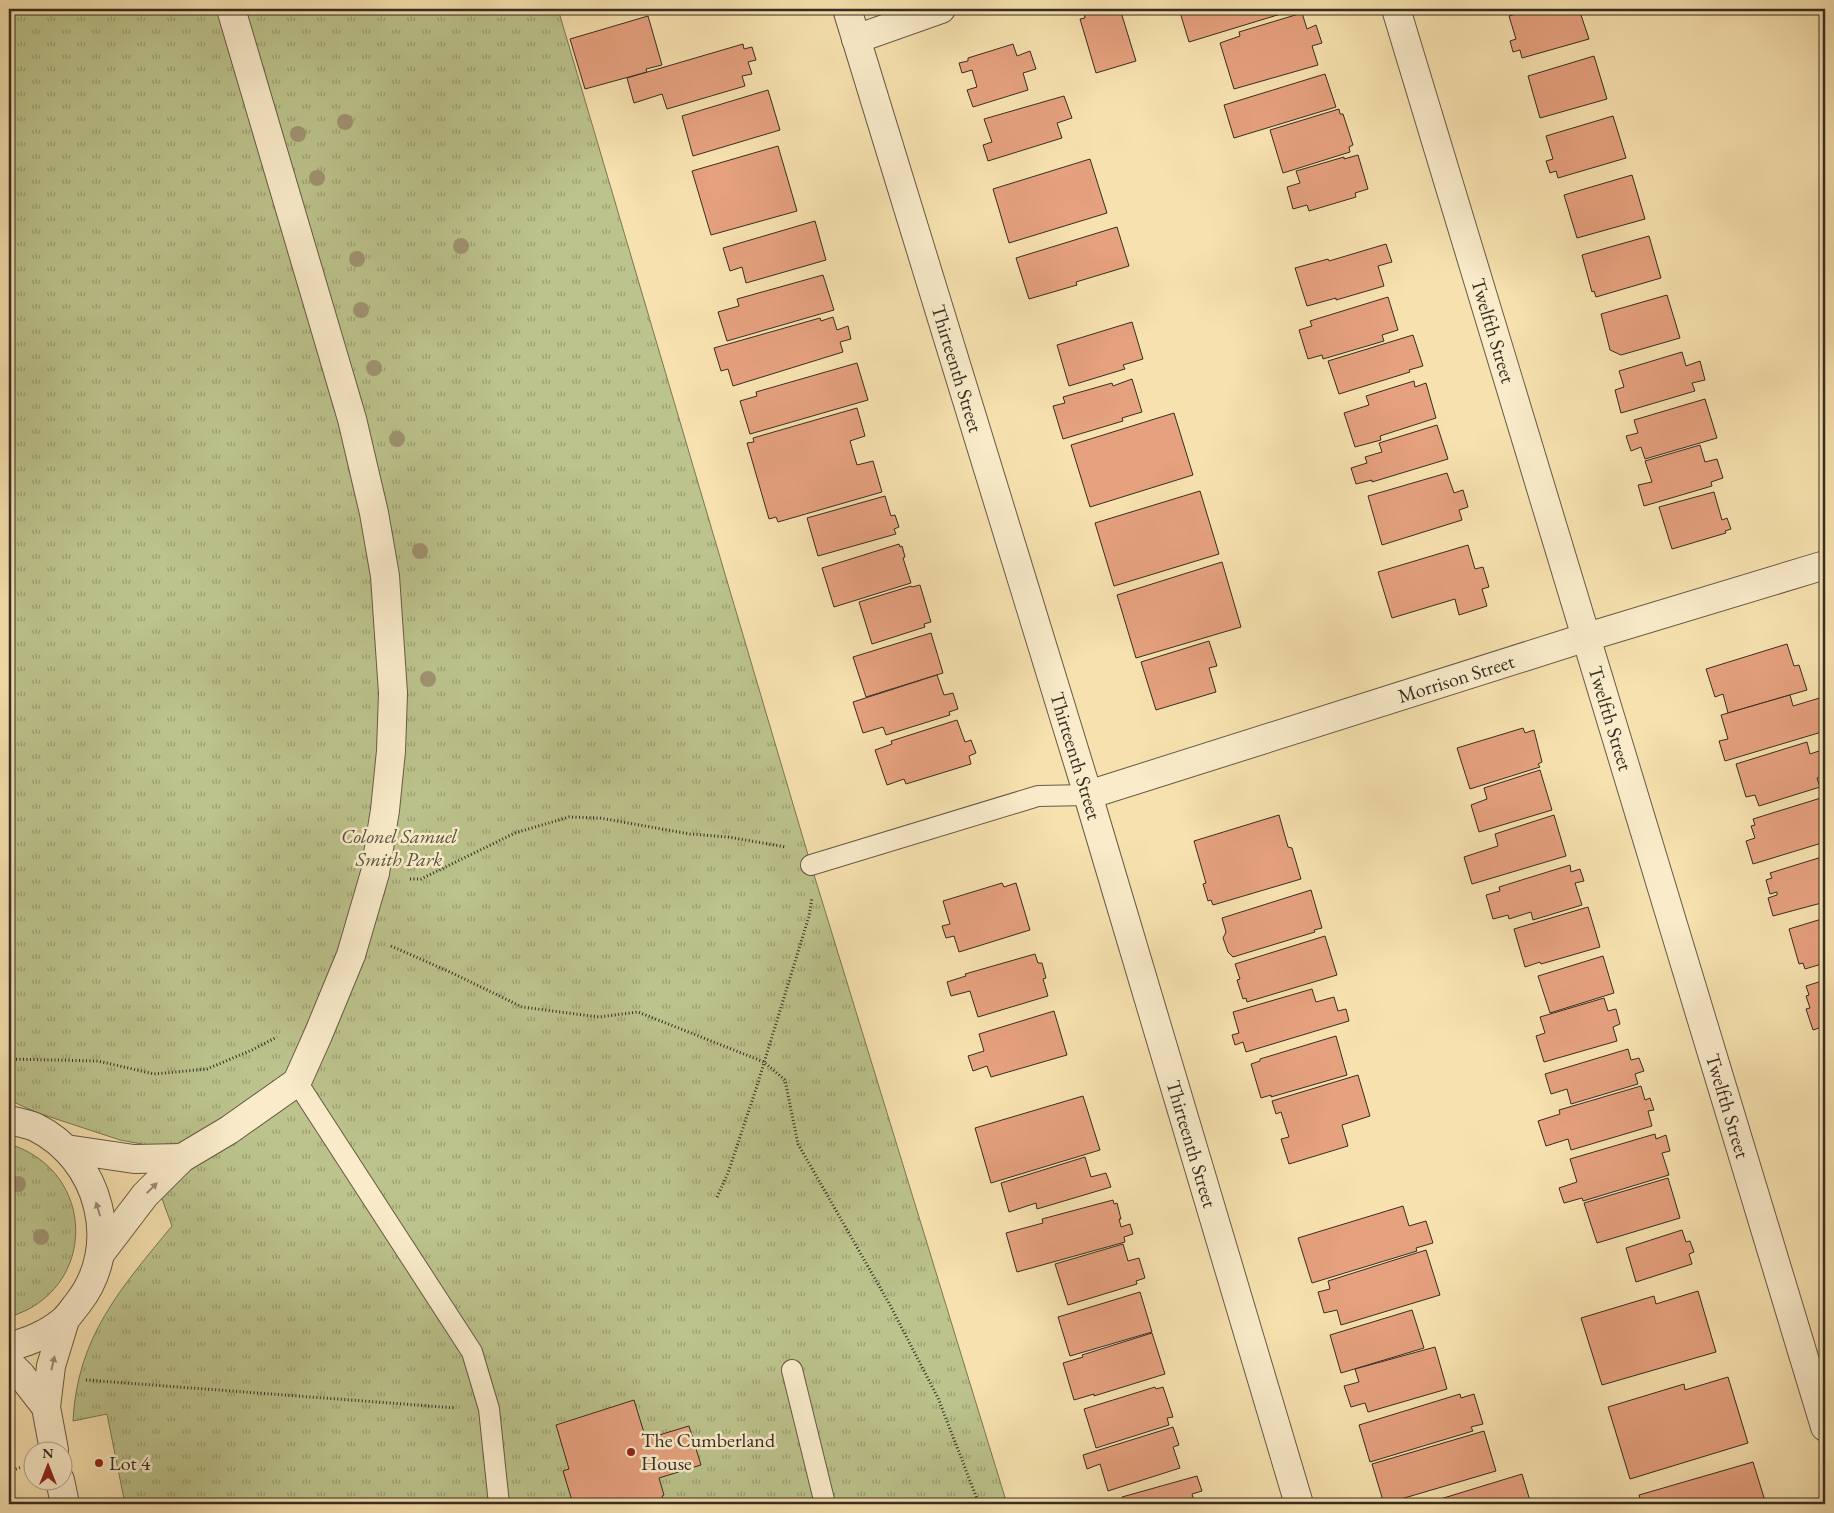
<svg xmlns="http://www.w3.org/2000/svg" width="1834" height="1513" font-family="'EB Garamond',serif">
<defs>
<pattern id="grass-tufts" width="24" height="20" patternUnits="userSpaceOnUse" patternTransform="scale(1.25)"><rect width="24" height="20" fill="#bcc38c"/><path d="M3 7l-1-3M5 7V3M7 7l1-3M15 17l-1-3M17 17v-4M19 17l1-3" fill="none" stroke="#9a9f72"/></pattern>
</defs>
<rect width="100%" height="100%" fill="#f7e2af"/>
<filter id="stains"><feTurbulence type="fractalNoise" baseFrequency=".004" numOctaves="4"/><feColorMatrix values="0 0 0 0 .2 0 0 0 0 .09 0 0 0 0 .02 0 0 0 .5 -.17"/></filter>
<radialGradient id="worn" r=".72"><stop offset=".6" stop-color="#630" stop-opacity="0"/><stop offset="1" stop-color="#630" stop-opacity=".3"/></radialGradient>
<!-- grass -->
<g fill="url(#grass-tufts)" stroke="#787858">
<path d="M9 9H558L811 865 1007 1504H125L107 1414 73 1421C77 1337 121 1288 172 1226L142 1144 120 1140 38 1113 9 1100Z"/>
<path d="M9 1144C98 1171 98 1291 9 1317Z"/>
</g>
<!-- building -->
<g fill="#e6a17e" stroke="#352d23">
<polygon points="1094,9 1096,14 1120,9 1136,61 1096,73 1080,19 1085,18 1084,12"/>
<polygon points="1179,9 1297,9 1189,42"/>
<polygon points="1532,9 1579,9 1589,39 1522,58 1520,50 1513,52 1510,41 1516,39 1509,16"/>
<polygon points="1302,13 1307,29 1316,25 1322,43 1312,46 1318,65 1234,89 1220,43 1240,36 1239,32"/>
<polygon points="648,16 662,65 646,69 647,72 585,89 570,39"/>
<polygon points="743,44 744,49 752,47 756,60 748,62 752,74 742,76 745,86 667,109 662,94 634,103 627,78"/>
<polygon points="1013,44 1017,56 1030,51 1036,69 1023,73 1028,90 973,107 967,90 977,87 972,70 962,73 959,63 968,61 968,58"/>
<polygon points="1594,56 1607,99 1540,118 1528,76"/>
<polygon points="1325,74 1336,107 1234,138 1224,105"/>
<polygon points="768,90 780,130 693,156 682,116"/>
<polygon points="1064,96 1072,118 1057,123 1062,138 988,161 983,145 992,142 984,119"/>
<polygon points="1339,109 1340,114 1343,114 1353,145 1349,147 1350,152 1283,173 1270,130"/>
<polygon points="1613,116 1626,158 1558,178 1556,171 1550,173 1546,161 1553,159 1546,136"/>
<polygon points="778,146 797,211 711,235 692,171"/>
<polygon points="1358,155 1368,189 1355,193 1356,197 1309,211 1307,205 1293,209 1287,187 1300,183 1296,171 1344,157 1344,159"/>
<polygon points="1090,159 1107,213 1009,243 993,189"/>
<polygon points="1632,175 1645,219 1577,238 1564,195"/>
<polygon points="815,221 826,260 746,283 742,267 730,271 723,248"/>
<polygon points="1117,227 1129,266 1076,282 1077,285 1029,299 1016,258"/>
<polygon points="1649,236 1661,278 1596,297 1594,291 1592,292 1582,255"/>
<polygon points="1386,244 1392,262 1378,266 1384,286 1336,300 1336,298 1307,306 1295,268 1328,259 1329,261"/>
<polygon points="823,275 834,310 727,341 718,312 739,306 737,299"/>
<polygon points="1667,295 1680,338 1621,355 1610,350 1601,314"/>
<polygon points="1388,297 1398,330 1382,335 1384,341 1323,359 1322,355 1308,359 1299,330 1312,326 1310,321"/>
<polygon points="833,317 837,330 848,326 851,339 840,342 843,352 733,386 728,369 721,371 714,348 820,318 821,321"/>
<polygon points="1132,322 1143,359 1123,365 1125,369 1069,386 1057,345"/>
<polygon points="1413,335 1423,366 1409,370 1410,372 1339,394 1328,361"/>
<polygon points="1682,352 1686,366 1700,361 1705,380 1692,383 1695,391 1621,413 1615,390 1624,387 1619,371"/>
<polygon points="857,363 868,400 750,434 740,401 757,396 756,392"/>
<polygon points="1132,379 1142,412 1122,418 1123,421 1063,439 1053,406 1065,403 1063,397 1112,383 1113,386"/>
<polygon points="1414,381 1415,387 1426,383 1436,418 1380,436 1381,440 1355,447 1344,413 1369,405 1366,396"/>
<polygon points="1705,399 1717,438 1645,459 1641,447 1631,451 1626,436 1638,433 1634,420"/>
<polygon points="857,408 865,436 850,441 857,465 873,461 882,492 778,522 776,517 769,519 747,443 754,442 753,438"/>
<polygon points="1174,413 1193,475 1090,507 1071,445"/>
<polygon points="1437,425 1448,459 1372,482 1372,480 1356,484 1351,468 1367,463 1365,457 1382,452 1379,443"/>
<polygon points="1700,445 1705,462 1717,459 1723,478 1711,482 1712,486 1644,506 1638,485 1652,482 1645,461"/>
<polygon points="1447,473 1454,493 1463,490 1468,507 1459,510 1462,520 1382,545 1368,496"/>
<polygon points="1200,491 1219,554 1114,586 1095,523"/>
<polygon points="1714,492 1722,520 1727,518 1731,529 1725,531 1726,533 1672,549 1659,507"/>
<polygon points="885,496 891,516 895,515 899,527 894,529 896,534 818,556 807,518"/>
<polygon points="899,544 900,547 902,546 905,557 903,558 911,583 834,607 822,568"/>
<polygon points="1468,545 1475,569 1483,567 1489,587 1482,589 1487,606 1459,615 1455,599 1392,618 1378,572"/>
<polygon points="1222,562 1241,627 1136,658 1117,595"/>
<polygon points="920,585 931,622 924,624 925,627 872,644 859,602 911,586 912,587"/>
<polygon points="931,633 943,673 866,697 853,657"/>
<polygon points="1209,641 1217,666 1209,668 1216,692 1156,710 1141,662"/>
<polygon points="1787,644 1794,666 1799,665 1807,690 1728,713 1723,694 1715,697 1706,669"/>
<polygon points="937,675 944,695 953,693 958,709 949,712 950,715 886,735 883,727 863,733 853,702"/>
<polygon points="1790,695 1793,706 1823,697 1825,704 1825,731 1725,761 1719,741 1728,739 1721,715"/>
<polygon points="957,720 965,742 971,740 976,753 969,756 971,764 906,784 904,779 887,785 875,750 892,744 891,741"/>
<polygon points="1523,728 1525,733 1534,730 1542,762 1538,764 1540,767 1470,789 1457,748"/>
<polygon points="1807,742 1810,754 1825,749 1825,776 1817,778 1820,787 1759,806 1755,795 1746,797 1736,764"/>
<polygon points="1540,770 1552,810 1479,832 1471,805 1487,799 1484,788"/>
<polygon points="1824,797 1825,802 1825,842 1753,864 1746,841 1755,838 1751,826 1755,825 1753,819"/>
<polygon points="1279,815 1288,847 1292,848 1301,879 1213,905 1211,900 1208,901 1203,884 1206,883 1194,841"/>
<polygon points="1554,815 1566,856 1472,884 1464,857 1498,846 1495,834"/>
<polygon points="1825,856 1825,902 1773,916 1768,898 1777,895 1777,892 1770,894 1766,880 1772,878 1770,873"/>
<polygon points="1570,865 1571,872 1580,869 1584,881 1575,883 1582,905 1533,920 1531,912 1509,919 1508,915 1493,919 1486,895 1500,891 1499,887"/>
<polygon points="1002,883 1004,887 1016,883 1030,930 959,952 954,936 946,938 942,926 950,924 943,901"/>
<polygon points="1311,890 1322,928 1314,930 1315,932 1233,957 1228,952 1223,938 1226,932 1222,918"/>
<polygon points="1588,907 1600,947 1541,964 1540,962 1525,967 1514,929"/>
<polygon points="1825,918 1825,963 1805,969 1803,963 1799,964 1789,929"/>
<polygon points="1325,936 1337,975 1247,1002 1246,998 1243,999 1237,980 1240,979 1235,964"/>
<polygon points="1035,954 1038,963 1042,963 1046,978 1043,979 1048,996 978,1017 970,991 951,996 947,982 966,976 965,974"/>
<polygon points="1603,956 1614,993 1550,1013 1538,976"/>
<polygon points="1825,980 1825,1026 1813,1030 1806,1009 1810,1008 1806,996 1809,995 1806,986"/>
<polygon points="1312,989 1316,1002 1334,997 1338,1011 1346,1009 1349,1021 1246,1052 1243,1042 1235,1045 1232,1035 1239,1033 1233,1012"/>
<polygon points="1604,998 1608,1011 1616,1009 1620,1024 1613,1027 1617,1041 1544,1062 1536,1036 1545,1033 1540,1017"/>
<polygon points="1054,1011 1067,1055 991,1077 987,1066 973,1071 968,1056 984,1051 979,1034"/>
<polygon points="1336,1036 1347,1075 1271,1097 1271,1095 1261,1098 1251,1064 1260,1061 1260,1059"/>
<polygon points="1628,1049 1631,1060 1639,1058 1644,1071 1635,1074 1638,1084 1571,1104 1567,1089 1551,1094 1545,1074"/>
<polygon points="1358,1075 1370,1116 1342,1125 1348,1146 1289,1164 1281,1139 1289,1137 1281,1112 1276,1114 1272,1101"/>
<polygon points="1641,1086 1645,1100 1650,1098 1654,1110 1648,1111 1652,1126 1571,1150 1568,1139 1546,1146 1538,1121 1560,1114 1559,1110"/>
<polygon points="1083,1096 1100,1150 991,1183 975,1128"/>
<polygon points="1655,1134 1656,1139 1666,1135 1670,1151 1662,1153 1669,1175 1583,1201 1582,1198 1564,1203 1559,1188 1577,1182 1570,1159"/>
<polygon points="1085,1157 1091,1177 1106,1173 1111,1187 1037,1209 1036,1203 1009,1212 1001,1183"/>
<polygon points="1668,1178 1680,1218 1597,1243 1584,1203"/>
<polygon points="1113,1200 1114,1204 1117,1203 1121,1219 1119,1219 1121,1227 1130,1224 1133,1234 1124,1237 1125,1242 1017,1272 1006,1233 1043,1223 1042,1219"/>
<polygon points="1403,1206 1409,1226 1426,1221 1433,1243 1416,1248 1417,1251 1312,1283 1298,1238"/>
<polygon points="1682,1230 1686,1242 1690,1241 1694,1252 1689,1254 1692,1264 1636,1282 1626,1248"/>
<polygon points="1123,1244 1128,1261 1139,1258 1145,1278 1136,1281 1137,1284 1068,1305 1055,1264"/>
<polygon points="1426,1250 1440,1295 1341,1325 1337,1310 1324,1313 1318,1292 1330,1289 1328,1281"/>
<polygon points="1698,1291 1716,1352 1602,1385 1581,1318 1654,1296 1656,1304"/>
<polygon points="1140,1292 1152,1332 1070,1356 1058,1317"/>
<polygon points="1412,1310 1424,1348 1341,1373 1330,1335"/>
<polygon points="1152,1333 1165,1374 1094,1396 1094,1394 1074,1400 1063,1363 1083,1357 1082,1355"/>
<polygon points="1435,1347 1447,1389 1368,1412 1365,1403 1351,1407 1344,1386 1359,1382 1355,1369"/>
<polygon points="1728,1377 1748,1443 1630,1479 1608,1407 1684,1384 1685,1390"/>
<polygon points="1155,1387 1156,1389 1163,1387 1173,1417 1167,1418 1169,1425 1096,1448 1084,1409"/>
<polygon points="1460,1394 1461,1398 1474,1394 1483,1424 1471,1427 1473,1431 1370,1462 1359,1425"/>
<polygon points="634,1400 646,1439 689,1426 701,1465 659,1478 664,1495 662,1496 665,1504 573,1504 563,1471 569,1469 556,1425"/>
<polygon points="1173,1427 1179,1445 1173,1447 1180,1468 1108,1491 1100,1464 1087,1469 1083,1455"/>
<polygon points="1484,1431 1496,1471 1384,1504 1372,1464"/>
<polygon points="1753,1462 1766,1504 1642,1504 1639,1495"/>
<polygon points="1522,1474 1531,1504 1424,1504"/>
<polygon points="1197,1476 1202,1491 1192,1494 1195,1504 1124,1504 1122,1497"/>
</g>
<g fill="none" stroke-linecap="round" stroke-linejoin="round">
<!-- service casing -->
<g stroke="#665a46" stroke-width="22">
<g id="service">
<polyline points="811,865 1038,796 1088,795"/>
<polyline points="297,1082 472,1352 489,1409 499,1504"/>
<polyline points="792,1370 825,1504"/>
</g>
</g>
<!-- minor casing -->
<g stroke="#665a46" stroke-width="30">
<g id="minor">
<path id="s1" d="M847 9 1088 795 1299 1504"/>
<path id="s2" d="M1396 9 1825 1427"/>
<polyline points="856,39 941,9"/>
<path id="s3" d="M1088 795 1587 637 1825 565"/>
<path d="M9 1120C17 1122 27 1124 35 1127 100 1159 123 1246 78 1303 73 1309 69 1316 63 1321 46 1335 30 1341 9 1347"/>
<polyline points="66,1149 134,1159 182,1158"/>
<polyline points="100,1254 145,1195 182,1158 229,1130 297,1082 318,1035 351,955 375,873 385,810 391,751 393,693 385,576 374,513 352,419 231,9"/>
<polyline points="9,1363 21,1375 46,1407"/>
<polyline points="54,1450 46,1407 51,1366 65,1320"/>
<polyline points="60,1480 65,1504"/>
</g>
</g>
<!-- path -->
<g stroke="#352d23" stroke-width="3" stroke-dasharray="1 2.5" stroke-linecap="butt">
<polyline points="410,879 421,879 515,833 569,817 600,818 690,834 728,837 786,847"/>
<polyline points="391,946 450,972 522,1007 599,1017 638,1012 764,1062 785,1080 798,1144 890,1305 938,1398 979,1504"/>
<polyline points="9,1059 98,1061 154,1074 207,1069 252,1050 277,1037"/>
<polyline points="717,1197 728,1173 756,1089 809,916 812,898"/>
<polyline points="86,1380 456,1408"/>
<polyline points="9,1471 22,1467"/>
</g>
<!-- service -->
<use href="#service" stroke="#faeccb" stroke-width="20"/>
<!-- minor -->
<use href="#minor" stroke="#faeccb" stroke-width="28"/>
</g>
<!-- trees -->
<g fill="#9f9370">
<circle cx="345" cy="122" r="8"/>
<circle cx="298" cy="134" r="8"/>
<circle cx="317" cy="178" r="8"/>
<circle cx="461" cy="246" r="8"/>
<circle cx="357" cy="259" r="8"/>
<circle cx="361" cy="310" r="8"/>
<circle cx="374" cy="368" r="8"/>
<circle cx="397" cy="439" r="8"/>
<circle cx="420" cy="551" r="8"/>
<circle cx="428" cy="679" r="8"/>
<circle cx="18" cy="1184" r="8"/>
<circle cx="41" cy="1237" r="8"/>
</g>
<!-- one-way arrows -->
<defs><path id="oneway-solid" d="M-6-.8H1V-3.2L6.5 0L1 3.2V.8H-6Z" transform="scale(1.25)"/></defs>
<g fill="#988c77">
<use href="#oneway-solid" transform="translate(152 1188) rotate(-45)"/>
<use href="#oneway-solid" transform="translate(98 1209) rotate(-107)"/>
<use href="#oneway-solid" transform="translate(53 1363) rotate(-77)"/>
</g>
<!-- markers -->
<g fill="#8f2418" stroke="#faeccb" stroke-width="2">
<circle cx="631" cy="1452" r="5"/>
<circle cx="99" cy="1463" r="5"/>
</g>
<g text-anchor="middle" stroke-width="5" stroke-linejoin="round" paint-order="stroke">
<!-- street labels -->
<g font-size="20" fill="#352d23" stroke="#faeccb">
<text dy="7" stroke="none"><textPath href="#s2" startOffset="336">Twelfth Street</textPath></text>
<text dy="7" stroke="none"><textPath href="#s1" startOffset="376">Thirteenth Street</textPath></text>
<text dy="7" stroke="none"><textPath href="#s3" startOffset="386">Morrison Street</textPath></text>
<text dy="7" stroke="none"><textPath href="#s2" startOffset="741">Twelfth Street</textPath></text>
<text dy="7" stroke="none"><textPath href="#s1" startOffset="781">Thirteenth Street</textPath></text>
<text dy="7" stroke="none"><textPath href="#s2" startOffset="1146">Twelfth Street</textPath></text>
<text dy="7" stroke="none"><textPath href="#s1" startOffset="1186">Thirteenth Street</textPath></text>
</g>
<!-- park labels -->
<g font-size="20" font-style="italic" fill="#57523d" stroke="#faeccb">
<text x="399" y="843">Colonel Samuel<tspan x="399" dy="23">Smith Park</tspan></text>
</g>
<!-- poi labels -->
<g font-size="20" fill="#352d23" stroke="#faeccb" text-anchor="start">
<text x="641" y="1447">The Cumberland<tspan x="641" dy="23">House</tspan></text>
<text x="109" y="1470">Lot 4</text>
</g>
</g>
<!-- margin -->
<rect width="1834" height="1513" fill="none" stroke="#f7e2af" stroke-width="30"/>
<rect x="10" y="10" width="1814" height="1493" fill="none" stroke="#352d23" stroke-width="2.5"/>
<rect x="15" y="15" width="1804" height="1483" fill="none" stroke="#352d23"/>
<!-- north arrow -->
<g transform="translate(48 1466)"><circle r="24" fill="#faeccb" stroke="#aba088"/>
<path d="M0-4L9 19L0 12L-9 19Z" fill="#8f2418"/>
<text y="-8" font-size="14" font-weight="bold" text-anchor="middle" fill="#352d23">N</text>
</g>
<rect width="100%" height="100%" filter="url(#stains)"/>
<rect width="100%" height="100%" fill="url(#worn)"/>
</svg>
